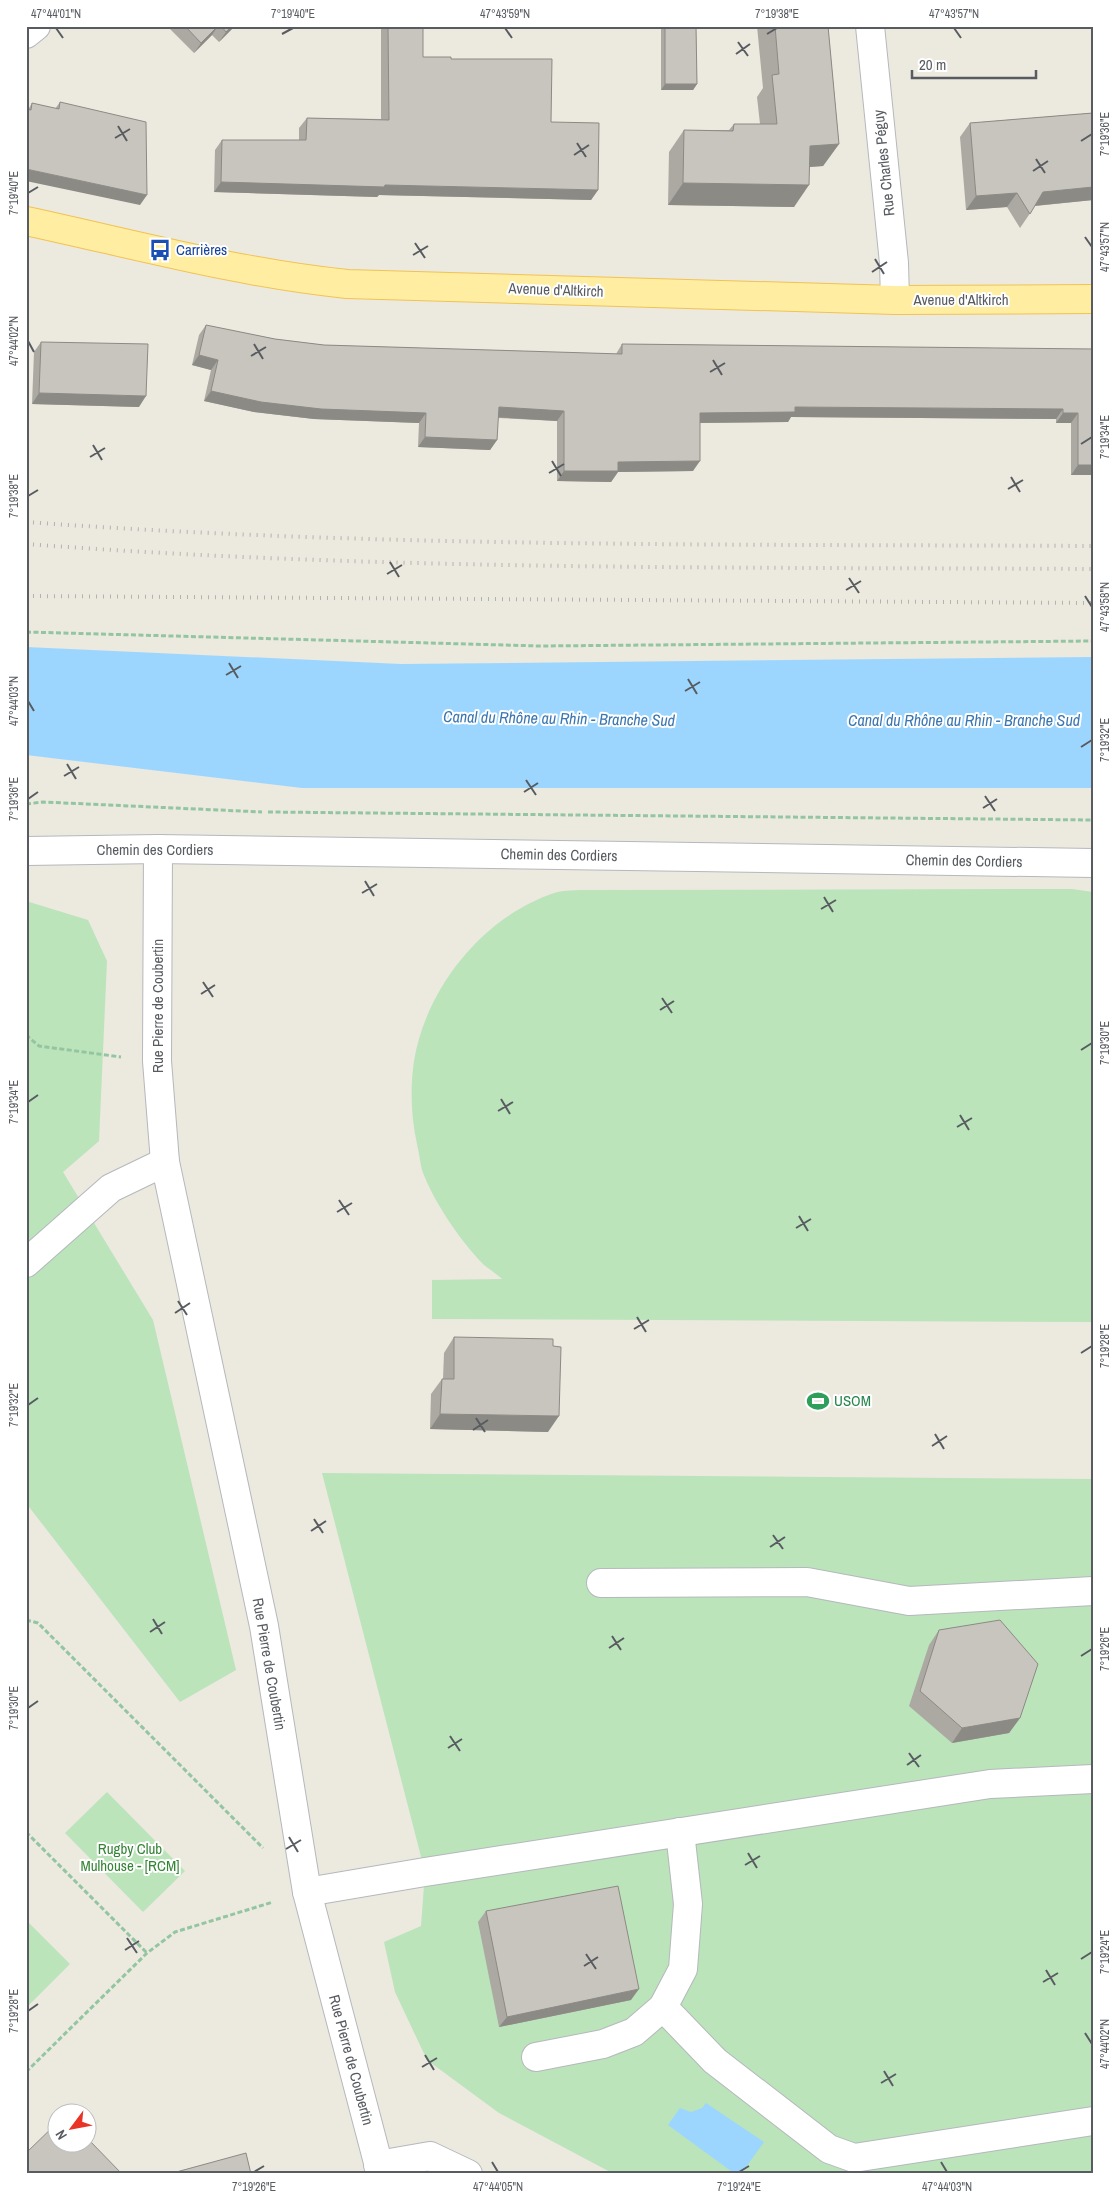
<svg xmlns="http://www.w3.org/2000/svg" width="1119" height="2200" font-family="'Archivo Narrow',sans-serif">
<rect width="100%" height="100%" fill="#ece9df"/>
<!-- green -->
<g fill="#bbe4bb">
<path d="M1072 889 1093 892V1322L432 1319V1280L502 1279C497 1274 490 1270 484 1265 461 1242 433 1201 422 1170 420 1162 419 1152 417 1144 411 1117 410 1088 414 1061 426 988 483 917 554 893 564 890 577 890 588 890Z"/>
<polygon points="26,901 88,920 107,961 99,1141 63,1172 153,1320 236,1670 180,1702 26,1503"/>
<polygon points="322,1473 1093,1479 1093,2174 614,2174 499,2113 427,2060 395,1992 384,1942 421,1926 425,1872"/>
<polygon points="107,1792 185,1871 143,1912 65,1833"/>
<polygon points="26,1920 70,1964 26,2008"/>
</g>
<!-- water -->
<g fill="#9cd6ff">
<polygon points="26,647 401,664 1093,657 1093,788 302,788 26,755"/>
<polygon points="706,2103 764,2142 741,2174 735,2174 668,2125 680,2108 691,2112 702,2108"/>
</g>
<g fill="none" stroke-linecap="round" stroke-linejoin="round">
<!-- minor casing -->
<g stroke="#b5b8bc" stroke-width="30">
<g id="minor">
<polyline points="870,26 894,263 895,300"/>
<polyline points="26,34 36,26"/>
<polyline points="158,849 157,1061 165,1162 264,1626 307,1892 381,2174"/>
<polyline points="26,851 158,849 1093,863"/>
<polyline points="26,1263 111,1188 165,1162"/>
<polyline points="601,1583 807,1582 909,1601 1093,1591"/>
<polyline points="307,1892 425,1872 990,1784 1093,1779"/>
<polyline points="663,2007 715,2061 829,2149 854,2158 1093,2121"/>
<polyline points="536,2057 603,2044 634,2032 663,2007 683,1969 688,1904 680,1832"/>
<polyline points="378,2165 430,2156 468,2174"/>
</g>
</g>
<!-- major casing -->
<g stroke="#f2c252" stroke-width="30">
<path id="major" d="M26 221C133 244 239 273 347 284L895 300 1093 299"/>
</g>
<!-- path -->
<g stroke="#94c5a1" stroke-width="3" stroke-dasharray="5 2.5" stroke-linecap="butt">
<polyline points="26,632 540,646 1093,641"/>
<polyline points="26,804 43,802 262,812"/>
<polyline points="268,812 1093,820"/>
<polyline points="26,1035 39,1046 121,1057"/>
<polyline points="26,1620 38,1623 263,1848"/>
<polyline points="26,1832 147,1953"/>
<polyline points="26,2072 147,1953 175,1932 273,1902"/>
</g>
<!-- minor -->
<use href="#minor" stroke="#fff" stroke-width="28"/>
<!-- major -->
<use href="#major" stroke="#ffeea1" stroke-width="28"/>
<!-- rail -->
<g stroke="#b1b2b2" stroke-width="4" stroke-dasharray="1 6" stroke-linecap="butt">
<path d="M26 522C381 548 737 544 1093 546"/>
<path d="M26 544C381 571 737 567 1093 569"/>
<polyline points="26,596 1093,603"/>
</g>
</g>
<!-- wall -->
<g fill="#aca9a3">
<polygon points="167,26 235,26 219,42 212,35 194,53"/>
<polygon points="381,26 423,26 423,57 451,59 551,122 598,190 591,200 379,195 377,197 214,192 215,150 222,140 299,140 299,128 307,118 381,119"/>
<polygon points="661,26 696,26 697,84 693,90 661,90"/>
<polygon points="757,26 828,26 839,144 823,166 810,167 794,207 668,205 669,152 684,130 729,130 734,124 760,124 757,97 763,88"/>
<polygon points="60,102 140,205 28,110 32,103 55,109"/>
<polygon points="1093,113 1093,200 1035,206 1020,228 1007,207 966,210 960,137 970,123"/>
<polygon points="206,325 275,339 324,345 616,354 622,344 1093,349 1093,475 1071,475 1071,423 1056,423 1056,419 791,417 788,422 700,423 693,471 618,472 611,482 557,481 557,421 498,418 497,440 490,450 418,447 419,423 314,419 254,412 204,401 211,370 192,365 199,335"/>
<polygon points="41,342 139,407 32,404 34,352"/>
<polygon points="454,1337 548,1432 430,1429 431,1394 442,1379 443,1379 444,1353"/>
<polygon points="939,1630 1020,1718 1009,1733 952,1743 909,1706 929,1645"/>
<polygon points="486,1911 631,2000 499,2027 478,1922"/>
</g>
<!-- shaded-wall -->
<g fill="#8c8a85">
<polygon points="218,26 212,35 194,53 201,43"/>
<polygon points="232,26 235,26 219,42 226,32"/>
<polygon points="665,84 697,84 693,90 661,90"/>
<polygon points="839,144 823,166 795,168 810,146"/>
<polygon points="26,169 147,195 140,205 26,181"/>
<polygon points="221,182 385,185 598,190 591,200 379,195 377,197 214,192"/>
<polygon points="683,183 809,185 794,207 668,205"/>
<polygon points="1093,187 1093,200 1033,206 1043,192"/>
<polygon points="1017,193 1007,207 966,210 976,196"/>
<polygon points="199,355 218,360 211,370 192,365"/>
<polygon points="211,391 426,413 419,423 314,419 254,412 204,401"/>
<polygon points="39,393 146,396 139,407 32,404"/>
<polygon points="499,407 564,411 557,421 492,417"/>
<polygon points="795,407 1063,409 1056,419 791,417 788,422 693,423 700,413"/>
<polygon points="1063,413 1078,413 1071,423 1056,423"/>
<polygon points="425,437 497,440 490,450 418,447"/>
<polygon points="700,461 693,471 618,472 611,482 557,481 564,471 618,462"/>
<polygon points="1078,465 1093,465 1093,475 1071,475"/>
<polygon points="440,1414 559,1416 548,1432 430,1429"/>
<polygon points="1020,1718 1009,1733 952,1743 962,1728"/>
<polygon points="639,1989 631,2000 499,2027 507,2017"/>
</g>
<!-- building -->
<g fill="#c8c5be" stroke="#8c8a85">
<polygon points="185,26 218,26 201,43"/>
<polygon points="221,26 232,26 226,32"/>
<polygon points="388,26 423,26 423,57 451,57 451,59 552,59 551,122 599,123 598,190 385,185 384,187 221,182 222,140 306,140 307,118 389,120"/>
<polygon points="665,26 696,26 697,84 665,84"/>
<polygon points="775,26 828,26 839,144 810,146 809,185 683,183 684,130 733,131 734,124 777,124 772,75 779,74"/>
<polygon points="60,102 146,122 147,195 26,169 26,109 31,110 32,103 59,109"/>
<polygon points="1093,113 1093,187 1043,192 1030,214 1017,193 976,196 970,123"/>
<polygon points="206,325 275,339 324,345 622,354 622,344 1093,349 1093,465 1078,465 1078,413 1063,413 1063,409 795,407 795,412 700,413 700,461 618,462 618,471 564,471 564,411 499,407 497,440 425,437 426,413 321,409 261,402 211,391 218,360 199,355"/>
<polygon points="41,342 148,344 146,396 39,393"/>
<polygon points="454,1337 553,1339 553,1346 561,1347 559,1416 440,1414 442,1379 454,1379"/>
<polygon points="1000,1620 1038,1664 1020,1718 962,1728 920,1691 939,1630"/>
<polygon points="618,1886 639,1989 507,2017 486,1911"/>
<polygon points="58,2122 58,2142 88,2142 88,2139 122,2174 26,2174 26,2153"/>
<polygon points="246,2153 251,2174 169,2174"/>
</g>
<!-- ticks -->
<path fill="none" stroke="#585c61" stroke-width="2" d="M56 28 63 38M505 28 512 38M954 28 961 38M282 34 293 28M767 34 777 28M738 42 748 56M736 54 750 44M118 126 127 141M115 138 130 129M1081 141 1092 134M577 143 586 157M574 155 589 145M1036 159 1045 173M1033 171 1048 161M28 193 38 187M1085 237 1092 247M415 243 425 258M413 255 428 246M875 259 884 274M872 272 887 262M28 341 34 352M254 344 263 359M251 356 266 347M713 360 722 375M710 372 725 363M1081 444 1092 437M93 445 102 460M90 457 105 448M552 461 561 476M549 473 564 464M1011 477 1020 492M1008 489 1023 480M28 496 38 490M390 562 399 577M387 574 402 565M849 578 859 593M846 590 861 581M1085 596 1092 607M229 663 238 678M226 675 241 666M688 679 697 694M685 691 700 682M28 701 34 711M1081 747 1092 740M67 764 76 779M64 776 79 767M526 780 536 795M524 792 538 783M985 796 995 811M28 799 38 792M983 808 997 799M365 881 374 896M362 893 377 884M824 897 833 912M821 909 836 900M203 982 213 997M201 994 215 985M662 998 672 1013M660 1010 674 1001M1081 1050 1092 1043M501 1099 510 1114M28 1102 38 1095M498 1111 513 1102M960 1115 969 1130M957 1127 972 1118M339 1200 349 1215M337 1212 352 1203M799 1216 808 1231M796 1228 811 1219M178 1301 187 1315M175 1313 190 1303M637 1317 646 1332M634 1329 649 1320M1081 1353 1092 1346M28 1405 38 1398M476 1418 485 1432M473 1430 488 1420M935 1434 944 1449M932 1446 947 1436M314 1519 323 1533M311 1531 326 1521M773 1535 783 1549M770 1547 785 1537M153 1619 162 1634M150 1632 165 1622M612 1636 621 1650M609 1648 624 1638M1081 1656 1092 1649M28 1708 38 1701M450 1736 460 1751M448 1748 462 1739M909 1753 919 1767M907 1765 921 1755M289 1837 298 1852M286 1849 301 1840M748 1853 757 1868M745 1865 760 1856M127 1938 137 1953M125 1950 139 1941M586 1954 596 1969M1081 1959 1092 1952M584 1966 598 1957M1046 1970 1055 1985M1043 1982 1058 1973M28 2011 38 2004M1085 2033 1092 2044M425 2055 434 2070M422 2067 437 2058M884 2071 893 2086M881 2083 896 2074M492 2162 498 2172M941 2162 947 2172M254 2172 264 2166M739 2172 749 2166"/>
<!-- icons -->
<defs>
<g id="bus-bare" transform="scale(1.725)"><path d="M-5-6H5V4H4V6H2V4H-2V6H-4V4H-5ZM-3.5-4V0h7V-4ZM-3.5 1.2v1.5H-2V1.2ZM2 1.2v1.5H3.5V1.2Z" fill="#1a4fb4" stroke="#fff" stroke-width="2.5" paint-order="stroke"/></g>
<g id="stadium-bare" transform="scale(1.725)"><path d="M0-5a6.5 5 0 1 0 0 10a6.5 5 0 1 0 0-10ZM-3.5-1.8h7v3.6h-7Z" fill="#2e9e5b" stroke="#fff" stroke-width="2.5" paint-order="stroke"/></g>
</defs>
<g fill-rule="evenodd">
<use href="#bus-bare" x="160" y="250"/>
<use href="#stadium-bare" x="818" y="1401"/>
</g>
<g text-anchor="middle" stroke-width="4" stroke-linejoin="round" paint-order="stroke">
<!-- street labels -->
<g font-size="15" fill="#585c61" stroke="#fff">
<text transform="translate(884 163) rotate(-96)" y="5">Rue Charles Péguy</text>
<text transform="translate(556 290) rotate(2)" y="5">Avenue d'Altkirch</text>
<text x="961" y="305">Avenue d'Altkirch</text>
<text x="155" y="855">Chemin des Cordiers</text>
<text transform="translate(559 855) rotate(1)" y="5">Chemin des Cordiers</text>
<text transform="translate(964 861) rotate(1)" y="5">Chemin des Cordiers</text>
<text transform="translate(158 1006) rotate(-90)" y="5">Rue Pierre de Coubertin</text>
<text transform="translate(269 1664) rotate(80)" y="5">Rue Pierre de Coubertin</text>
<text transform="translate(351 2060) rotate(75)" y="5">Rue Pierre de Coubertin</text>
</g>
<!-- transit labels -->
<g font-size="15" fill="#164399" stroke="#fff" text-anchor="start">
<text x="176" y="255">Carrières</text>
</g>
<!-- leisure labels -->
<g font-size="15" fill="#27864d" stroke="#fff" text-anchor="start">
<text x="834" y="1406">USOM</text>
</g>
<!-- park labels -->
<g font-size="15" fill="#348436" stroke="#fff">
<text x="130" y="1854">Rugby Club<tspan x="130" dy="17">Mulhouse - [RCM]</tspan></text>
</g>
<!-- water labels -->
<g font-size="16" font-style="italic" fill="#3a76b0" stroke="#fff">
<text transform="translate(559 718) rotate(1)" y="6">Canal du Rhône au Rhin - Branche Sud</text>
<text x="964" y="726">Canal du Rhône au Rhin - Branche Sud</text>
</g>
</g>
<!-- border -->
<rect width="1119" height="2200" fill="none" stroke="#ffffff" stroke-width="55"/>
<!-- north arrow -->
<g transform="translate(72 2128) rotate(238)"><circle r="24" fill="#ffffff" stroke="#bcbec0"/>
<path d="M0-4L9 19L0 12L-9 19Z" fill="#e93327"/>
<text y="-8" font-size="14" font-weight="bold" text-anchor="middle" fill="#585c61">N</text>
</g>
<!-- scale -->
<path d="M912 70v8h124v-8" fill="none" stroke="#585c61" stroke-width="2.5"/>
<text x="919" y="70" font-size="15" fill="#585c61" stroke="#ffffff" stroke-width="4" paint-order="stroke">20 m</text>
<rect x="28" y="28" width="1064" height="2144" fill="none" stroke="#585c61" stroke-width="2"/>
<g font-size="12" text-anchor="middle" fill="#585c61">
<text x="56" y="18">47°44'01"N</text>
<text x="293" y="18">7°19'40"E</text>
<text x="505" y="18">47°43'59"N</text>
<text x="777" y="18">7°19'38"E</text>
<text x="954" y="18">47°43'57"N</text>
<text transform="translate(1105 134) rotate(-90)" y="4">7°19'36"E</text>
<text transform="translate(14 193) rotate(-90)" y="4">7°19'40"E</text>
<text transform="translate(1105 247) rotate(-90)" y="4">47°43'57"N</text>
<text transform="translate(14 341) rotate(-90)" y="4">47°44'02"N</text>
<text transform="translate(1105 437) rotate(-90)" y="4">7°19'34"E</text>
<text transform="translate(14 496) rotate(-90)" y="4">7°19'38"E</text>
<text transform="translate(1105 607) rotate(-90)" y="4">47°43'58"N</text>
<text transform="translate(14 701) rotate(-90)" y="4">47°44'03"N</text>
<text transform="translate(1105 740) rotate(-90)" y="4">7°19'32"E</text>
<text transform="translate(14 799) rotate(-90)" y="4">7°19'36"E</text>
<text transform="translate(1105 1043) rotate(-90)" y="4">7°19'30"E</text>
<text transform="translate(14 1102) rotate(-90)" y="4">7°19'34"E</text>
<text transform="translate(1105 1346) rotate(-90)" y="4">7°19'28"E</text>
<text transform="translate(14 1405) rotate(-90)" y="4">7°19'32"E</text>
<text transform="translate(1105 1649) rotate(-90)" y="4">7°19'26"E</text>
<text transform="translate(14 1708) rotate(-90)" y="4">7°19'30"E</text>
<text transform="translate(1105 1952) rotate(-90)" y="4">7°19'24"E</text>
<text transform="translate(14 2011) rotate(-90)" y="4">7°19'28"E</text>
<text transform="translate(1105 2044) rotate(-90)" y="4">47°44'02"N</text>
<text x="254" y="2191">7°19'26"E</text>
<text x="498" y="2191">47°44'05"N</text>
<text x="739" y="2191">7°19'24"E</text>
<text x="947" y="2191">47°44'03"N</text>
</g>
</svg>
